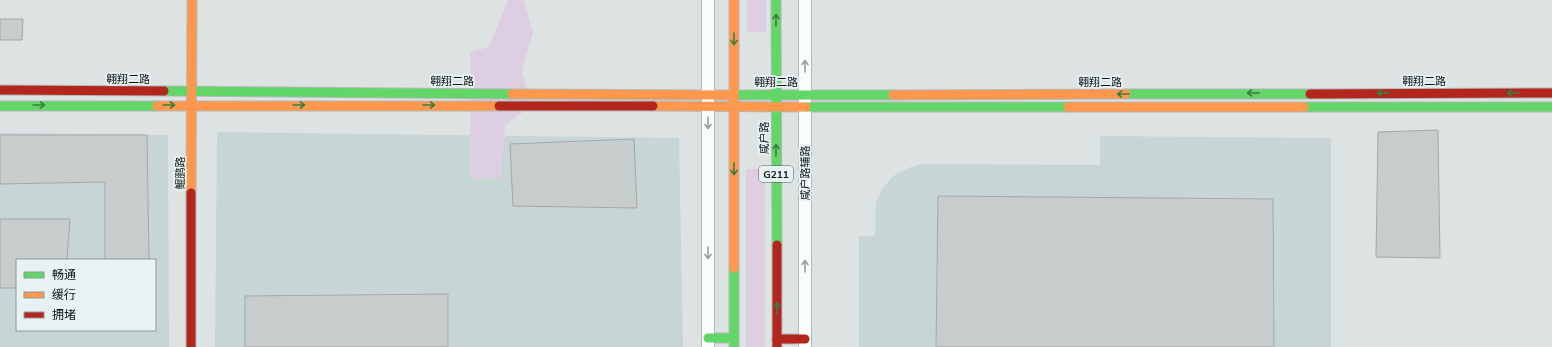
<svg xmlns="http://www.w3.org/2000/svg" width="1552" height="347" font-family="Mulish,'Noto Sans SC',sans-serif">
<rect width="100%" height="100%" fill="#dde3e3"/>
<!-- built -->
<g fill="#c8d5d5" fill-rule="evenodd">
<polygon points="217,132 679,138 683,347 215,347"/>
<path d="M0 133 168 135 169 347H0ZM17 260H155V330H17Z"/>
<polygon points="1100,136 1331,138 1331,347 859,347 859,236 875,236 876,201 883,188 893,176 908,168 922,164 1100,165"/>
</g>
<!-- green -->
<g fill="#ddcfe1">
<polygon points="508,0 524,0 533,33 522,70 531,106 505,125 501,178 470,178 470,52 489,47"/>
<rect x="747" y="0" width="19" height="32"/>
<rect x="746" y="169" width="19" height="178"/>
</g>
<!-- building -->
<g fill="#c7cccc" stroke="#a3a7a7">
<polygon points="0,19 23,19 22,40 0,40"/>
<polygon points="1438,130 1440,258 1376,257 1378,132"/>
<polygon points="0,135 147,135 149,260 105,260 105,182 0,184"/>
<polygon points="634,139 637,208 513,206 510,144"/>
<polygon points="938,196 1273,199 1274,347 936,347"/>
<polygon points="0,219 70,219 67,260 17,260 17,288 0,288"/>
<polygon points="448,294 448,347 245,347 245,296"/>
</g>
<g fill="none" stroke-linecap="round" stroke-linejoin="round">
<!-- street casing -->
<g stroke="#b3b8b8" stroke-width="14">
<g id="street">
<polyline points="708,0 708,347"/>
<polyline points="805,0 805,347"/>
</g>
</g>
<!-- fast casing -->
<g stroke="#b3b8b8" stroke-width="11">
<g id="fast">
<polyline points="776,0 777,245"/>
<polyline points="164,91 512,94"/>
<polyline points="1126,94 1310,94"/>
<polyline points="728,95 893,95"/>
<polyline points="0,106 157,106"/>
<polyline points="806,107 1068,107"/>
<polyline points="1304,107 1552,107"/>
<polyline points="734,268 734,347"/>
<polyline points="708,338 734,338"/>
</g>
</g>
<!-- slow casing -->
<g stroke="#b3b8b8" stroke-width="11">
<g id="slow">
<polyline points="734,0 734,268"/>
<polyline points="512,94 728,95"/>
<polyline points="893,95 1126,94"/>
<polyline points="157,106 499,106"/>
<polyline points="653,106 806,107"/>
<polyline points="1068,107 1304,107"/>
<polyline points="191,193 192,0"/>
</g>
</g>
<!-- jam casing -->
<g stroke="#b3b8b8" stroke-width="11">
<g id="jam">
<polyline points="0,90 164,91"/>
<polyline points="1310,94 1552,93"/>
<polyline points="499,106 653,106"/>
<polyline points="777,245 777,347"/>
<polyline points="777,339 805,339"/>
<polyline points="191,347 191,193"/>
</g>
</g>
<!-- street -->
<use href="#street" stroke="#fafbfb" stroke-width="12"/>
<!-- fast -->
<use href="#fast" stroke="#63d668" stroke-width="9"/>
<!-- slow -->
<use href="#slow" stroke="#ff974d" stroke-width="9"/>
<!-- jam -->
<use href="#jam" stroke="#b3261e" stroke-width="9"/>
</g>
<!-- one-way arrows -->
<defs><path id="oneway-shaft" d="M-6 0H5M1.5-3L5.5 0L1.5 3" fill="none" stroke-width="1.6" stroke-linecap="round" stroke-linejoin="round"/></defs>
<g stroke="#3c7d41">
<use href="#oneway-shaft" transform="translate(776 20) rotate(-90)"/>
<use href="#oneway-shaft" transform="translate(734 39) rotate(90)"/>
<use href="#oneway-shaft" transform="translate(1253 93) rotate(180)"/>
<use href="#oneway-shaft" transform="translate(1383 93) rotate(180)"/>
<use href="#oneway-shaft" transform="translate(1513 93) rotate(180)"/>
<use href="#oneway-shaft" transform="translate(1123 94) rotate(180)"/>
<use href="#oneway-shaft" transform="translate(39 105)"/>
<use href="#oneway-shaft" transform="translate(169 105)"/>
<use href="#oneway-shaft" transform="translate(299 105)"/>
<use href="#oneway-shaft" transform="translate(429 105)"/>
<use href="#oneway-shaft" transform="translate(776 150) rotate(-90)"/>
<use href="#oneway-shaft" transform="translate(734 169) rotate(90)"/>
<use href="#oneway-shaft" transform="translate(777 308) rotate(-90)"/>
</g>
<g stroke="#9b9d9d">
<use href="#oneway-shaft" transform="translate(805 66) rotate(-90)"/>
<use href="#oneway-shaft" transform="translate(708 123) rotate(90)"/>
<use href="#oneway-shaft" transform="translate(708 253) rotate(90)"/>
<use href="#oneway-shaft" transform="translate(805 266) rotate(-90)"/>
</g>
<g text-anchor="middle" stroke-width="3.5" stroke-linejoin="round" paint-order="stroke">
<!-- shield labels -->
<rect fill="#e7f2f3" stroke="#4e5455" stroke-width="1" x="759" y="166" width="34" height="16" rx="3"/>
<g font-size="10" font-weight="bold" fill="#0d1111">
<text x="776" y="178">G211</text>
</g>
<!-- street labels -->
<g font-size="11" fill="#0d1111" stroke="#e7f2f3">
<text x="128" y="83">翱翔二路</text>
<text x="452" y="85">翱翔二路</text>
<text x="1424" y="85">翱翔二路</text>
<text x="776" y="86">翱翔二路</text>
<text x="1100" y="86">翱翔二路</text>
<text transform="translate(764 138) rotate(-90)" y="4">咸户路</text>
<text transform="translate(180 173) rotate(-90)" y="4">鲲鹏路</text>
<text transform="translate(805 173) rotate(-90)" y="4">咸户路辅路</text>
</g>
</g>
<!-- legend -->
<rect x="16" y="259" width="140" height="72" fill="#e7f2f3" stroke="#909899"/>
<rect x="24" y="272" width="20" height="6" fill="#63d668" stroke="#909899"/>
<text x="52" y="279" font-size="12" fill="#0d1111">畅通</text>
<rect x="24" y="292" width="20" height="6" fill="#ff974d" stroke="#909899"/>
<text x="52" y="299" font-size="12" fill="#0d1111">缓行</text>
<rect x="24" y="312" width="20" height="6" fill="#b3261e" stroke="#909899"/>
<text x="52" y="319" font-size="12" fill="#0d1111">拥堵</text>
</svg>
